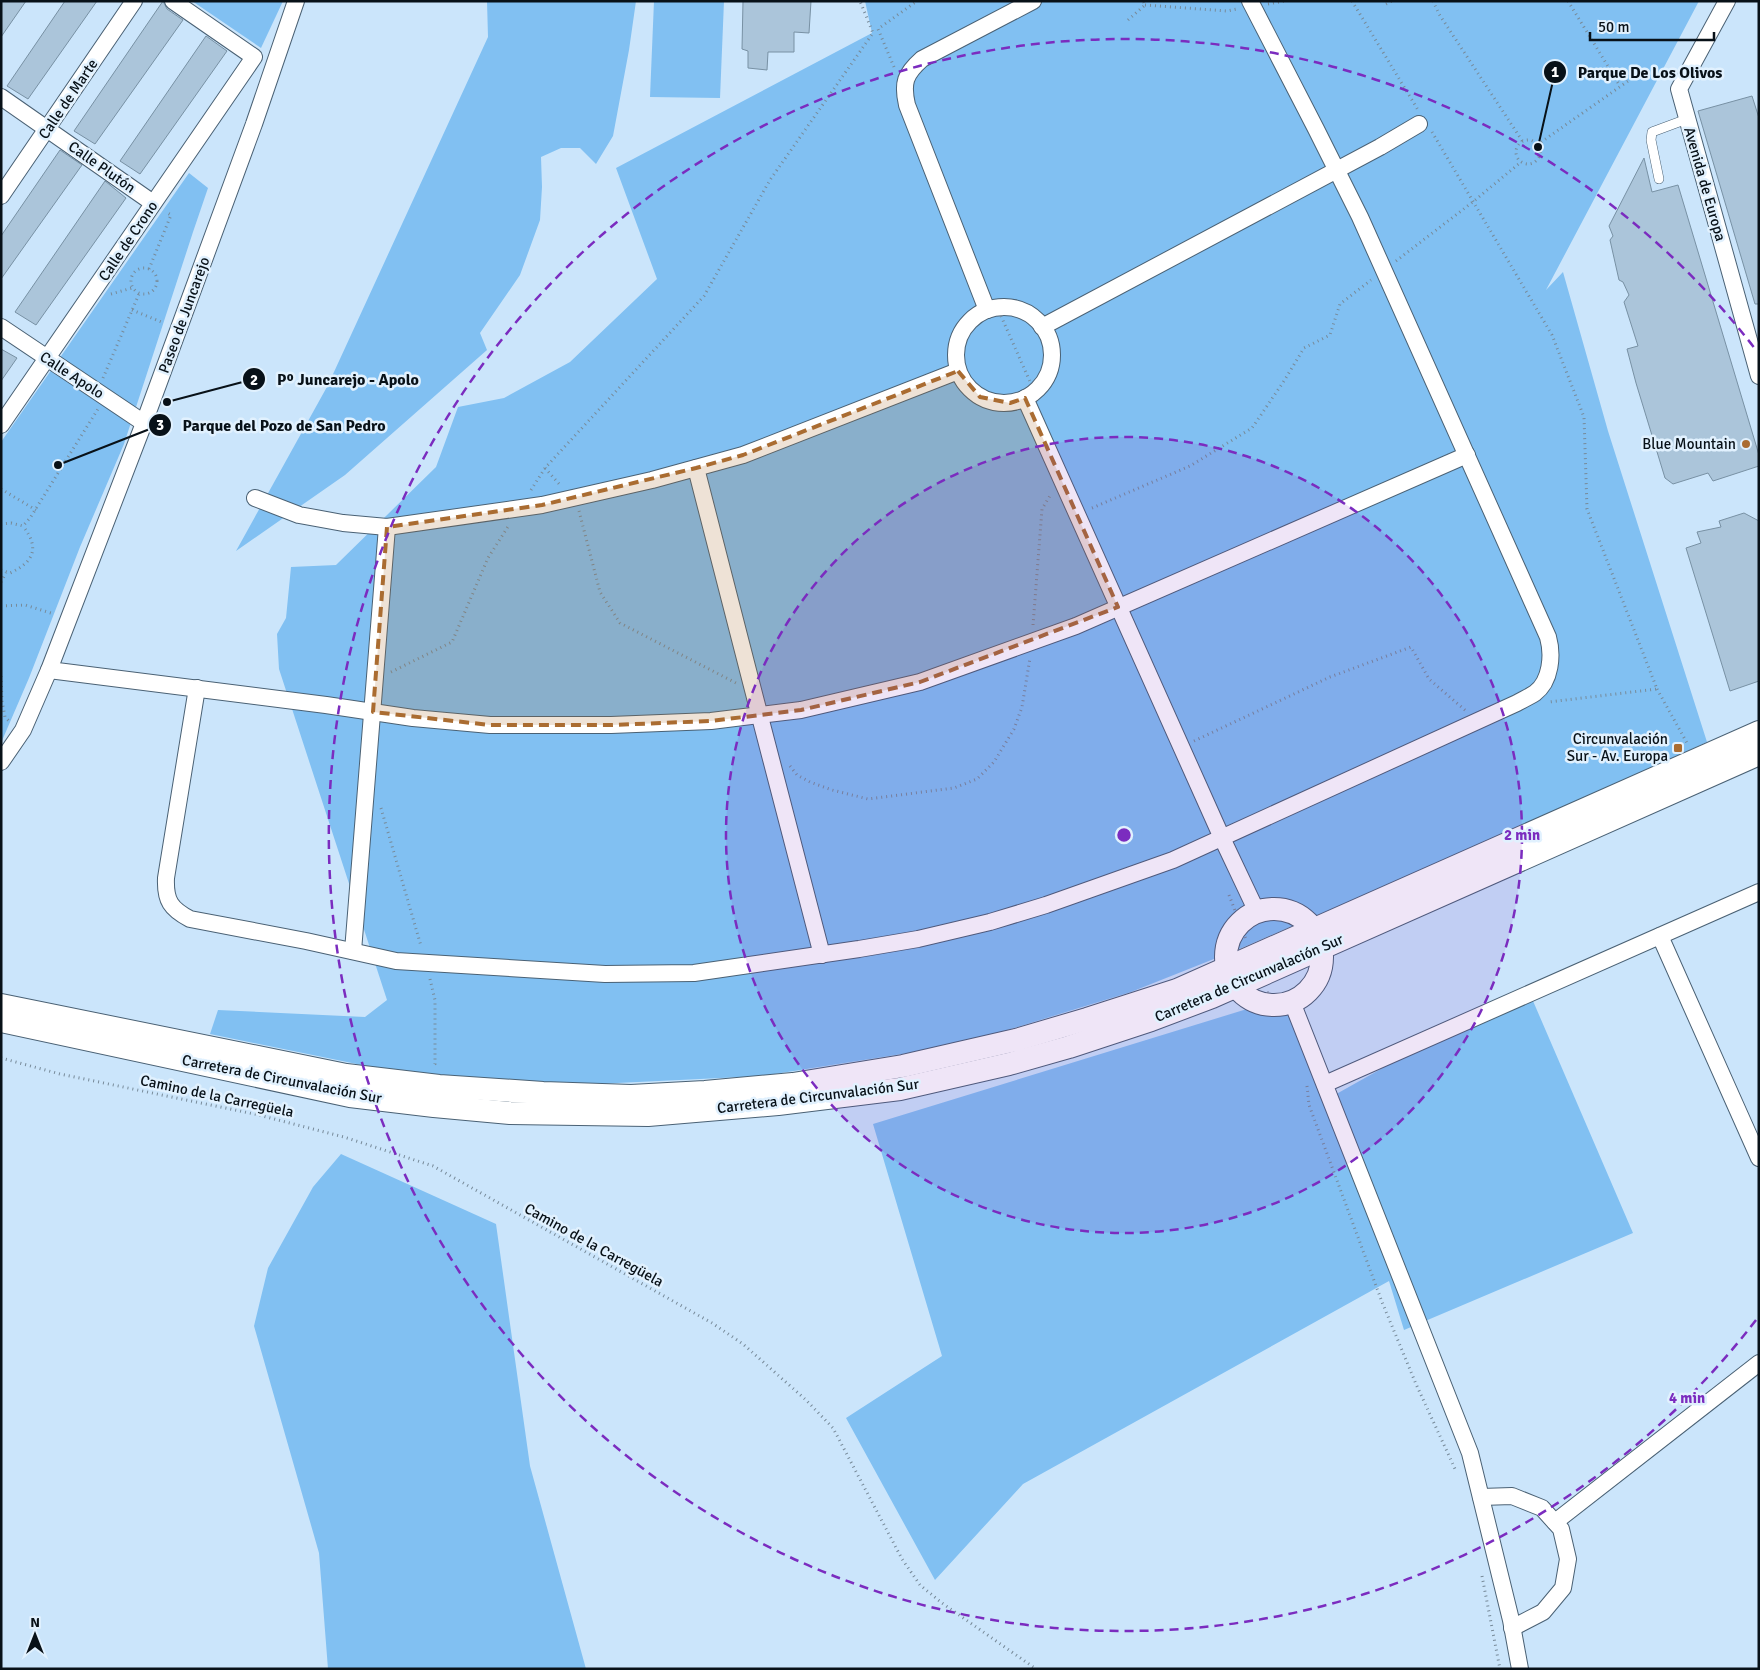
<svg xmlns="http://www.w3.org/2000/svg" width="1760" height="1670" font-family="Signika,sans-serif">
<rect width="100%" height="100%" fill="#cbe5fb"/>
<!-- green -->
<g fill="#81c0f2">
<polygon points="192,1 283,1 261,48"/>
<polygon points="487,1 636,1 629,50 613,136 596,164 580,148 561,148 541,157 542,187 540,220 520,275 480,333 487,350 345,475 236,551 328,385 488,37"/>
<polygon points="654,1 724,1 720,98 650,97"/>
<polygon points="865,1 1699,1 1546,290 1563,272 1608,431 1707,742 1580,801 1244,947 1131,992 959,1045 762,1076 576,1085 391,1071 210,1034 218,1010 365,1017 387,1000 279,669 277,634 286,618 291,567 336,565 436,467 458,407 504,398 570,362 657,279 616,168 872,33"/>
<polygon points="189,173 208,188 193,232 124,444 80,547 29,678 1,743 1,442"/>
<polygon points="1527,987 1633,1233 1404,1330 1389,1281 1023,1484 935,1580 846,1418 942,1356 873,1124 1260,1005 1295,990 1331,1097"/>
<polygon points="341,1154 496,1224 530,1466 586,1669 328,1669 319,1553 254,1326 268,1268 313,1187"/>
</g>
<!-- building -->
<g fill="#abc5da" stroke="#7891a4">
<polygon points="1,1 26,1 1,37"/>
<polygon points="65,1 97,1 28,99 7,86"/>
<polygon points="163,1 167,9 183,20 95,144 74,131"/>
<polygon points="743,1 811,1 809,33 794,32 794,52 768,52 767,70 748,68 748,51 742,49"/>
<polygon points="206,36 227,51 140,174 120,161"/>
<polygon points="1752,96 1759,118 1759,304 1755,304 1698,111"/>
<polygon points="60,150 82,165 1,279 1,236"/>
<polygon points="1644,158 1652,192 1678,185 1759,455 1759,466 1713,481 1708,473 1673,484 1665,478 1636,383 1627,349 1638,346 1624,302 1629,295 1623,282 1619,280 1610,240 1613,236 1609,226"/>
<polygon points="105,181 126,198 36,325 15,312"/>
<polygon points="1,349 17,358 1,381"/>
<polygon points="1744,513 1759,521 1759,681 1730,691 1686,548 1701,543 1697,532 1721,527 1719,521"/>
</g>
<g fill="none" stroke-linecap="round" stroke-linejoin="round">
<!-- lane casing -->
<g stroke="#4a6174" stroke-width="10">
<polyline id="lane" points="1659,179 1651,140 1652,132 1687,119"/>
</g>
<!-- street casing -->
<g stroke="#4a6174" stroke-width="18">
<g id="street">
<polyline points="1727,1 1679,89 1759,376"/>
<polyline points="1,97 153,203"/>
<polyline points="1,196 134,1"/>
<circle cx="1004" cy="355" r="48"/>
<path d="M987 310 907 105C902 83 905 74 922 59L1033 1"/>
<polyline points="1,327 144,423"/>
<polyline points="1042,327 1380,147 1419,124"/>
<polyline points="1025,398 1222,838 1257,912"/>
<polyline points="1,425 254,57 173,1"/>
<path d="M696 468C737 631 780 792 822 955"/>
<polyline points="255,498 299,515 343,523 387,527 542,505 652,480 743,455 958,371"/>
<polyline points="49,670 326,705 413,718 490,725 611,725 711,721 801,710 920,682 1076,626 1467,455"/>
<path d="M197 688 166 878C165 901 171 909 190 919L306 941 396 961 605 974 694 973 859 949 918 939 990 922 1046 905 1173 860 1517 703C1522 700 1529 697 1535 693 1551 681 1553 655 1548 637L1360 217 1316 129 1250 1"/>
<polyline points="1,762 23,730 49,670 144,423 254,124 296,1"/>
<polyline points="1660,936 1759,1158"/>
<polyline points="353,951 387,527"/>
<polyline points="1292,1002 1470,1453 1511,1620 1520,1669"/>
<polyline points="1325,1084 1759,892"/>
<polyline points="1481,1497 1512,1496 1542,1508 1561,1529 1568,1559 1563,1588 1543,1612 1512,1628"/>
<polyline points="1555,1522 1759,1363"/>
</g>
</g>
<!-- secondary casing -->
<g stroke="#4a6174" stroke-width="24">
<g id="secondary">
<circle cx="1274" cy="957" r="48"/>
<polyline points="1,1005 346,1075 439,1086 543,1093 631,1096 705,1092 793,1084 903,1066 1016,1040 1087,1019 1177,990 1759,732"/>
<polyline points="1,1021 350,1096 434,1106 510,1113 648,1115 778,1104 900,1089 1009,1064 1069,1047 1151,1020 1212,997 1759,754"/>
</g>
</g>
<!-- path -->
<g stroke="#778a99" stroke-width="3" stroke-dasharray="1 4" stroke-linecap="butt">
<polyline points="1352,1 1418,110"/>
<polyline points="1433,1 1439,14 1523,142"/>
<polyline points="1568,1 1620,86"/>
<polyline points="1268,4 1285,1"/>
<polyline points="1386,4 1392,1"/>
<polyline points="1145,5 1227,11 1237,9"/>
<polyline points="1128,20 1145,5 1143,1"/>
<polyline points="894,67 878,29 917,1"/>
<polyline points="1432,132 1552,335 1584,417 1587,509 1657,689 1549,702"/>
<circle cx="1528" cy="152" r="12"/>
<polyline points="1537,145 1641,72 1668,77"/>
<polyline points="1396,261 1474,201 1521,162"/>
<circle cx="144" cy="281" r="13"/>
<polyline points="149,269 171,215 166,212"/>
<polyline points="111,294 132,288"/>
<polyline points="132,310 164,323"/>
<polyline points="1001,316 1031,384"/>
<polyline points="103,378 139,294"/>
<polyline points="545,468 561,486"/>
<polyline points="1,489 36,510"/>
<polyline points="531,490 545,468 704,296 770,180 873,33 860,1"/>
<polyline points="1092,508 1190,466 1252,428 1284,381 1304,348 1330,335 1340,304 1371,280"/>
<polyline points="579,511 600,592 620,623 736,683"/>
<polyline points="1,524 11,523 23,526 30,518 98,409"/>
<path d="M1 570 10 573C34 562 40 548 23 526"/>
<polyline points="1,582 6,573"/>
<polyline points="1,606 25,605 54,614"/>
<polyline points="1033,625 1042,509 1051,494"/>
<polyline points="391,672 452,642 488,558 509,525"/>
<polyline points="1,676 2,701 5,717 9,721"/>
<polyline points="1657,689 1687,743"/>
<polyline points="1194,741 1330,677 1411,647 1429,679 1466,711"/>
<polyline points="790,766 797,775 810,782 832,790 868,799 954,788 977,779 994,762 1014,729 1022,707 1030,658"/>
<polyline points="381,808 421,946"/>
<polyline points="1229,895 1246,939"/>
<polyline points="430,979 435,1000 435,1064 433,1066"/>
<polyline points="1267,992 1275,1003"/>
<polyline points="1,1058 60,1074 259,1115 344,1137 433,1166 712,1323 743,1344 806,1400 833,1428 902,1559 920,1585 942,1603 1036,1669"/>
<polyline points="1307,1086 1309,1105 1382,1302 1416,1384 1456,1471"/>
<polyline points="1482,1576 1500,1669"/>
</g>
<!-- lane -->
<use href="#lane" stroke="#fff" stroke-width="9"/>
<!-- street -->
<use href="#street" stroke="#fff" stroke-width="16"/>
<!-- secondary -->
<use href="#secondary" stroke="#fff" stroke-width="22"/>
</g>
<!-- marked area -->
<path fill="#aa6c31" fill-opacity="0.2" stroke="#aa6c31" stroke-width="4" stroke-dasharray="10 6" stroke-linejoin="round" d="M958 371 980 397 1010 403 1025 398 1118 607 920 682 801 710 711 721 611 725H490L373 712 387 527 542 505 696 468 743 455Z"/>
<!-- distance rings -->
<circle cx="1124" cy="835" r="398" fill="#7b2cbf" fill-opacity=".12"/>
<g fill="none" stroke="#7b2cbf" stroke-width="2.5" stroke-dasharray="9 6">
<circle cx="1124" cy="835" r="398"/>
<path d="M1756 1320A796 796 0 1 1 1756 350"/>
</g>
<!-- markers -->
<g fill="#aa6c31" stroke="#e1f1fe" stroke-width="2">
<circle cx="1746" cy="444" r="5"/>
<rect x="1673" y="743" width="10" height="10" rx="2.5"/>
</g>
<g text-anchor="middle" stroke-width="5" stroke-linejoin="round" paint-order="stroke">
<!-- street labels -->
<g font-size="15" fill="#081118" stroke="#e1f1fe">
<text transform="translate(68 99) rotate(-56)" y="5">Calle de Marte</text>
<text transform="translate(102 167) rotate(35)" y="5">Calle Plutón</text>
<text transform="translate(1705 184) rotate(74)" y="5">Avenida de Europa</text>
<text transform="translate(128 241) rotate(-56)" y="5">Calle de Crono</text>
<text transform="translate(184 315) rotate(-70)" y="5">Paseo de Juncarejo</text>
<text transform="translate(72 375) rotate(33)" y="5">Calle Apolo</text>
<text transform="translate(1249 978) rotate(-23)" y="5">Carretera de Circunvalación Sur</text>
<text transform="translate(282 1079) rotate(11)" y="5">Carretera de Circunvalación Sur</text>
<text transform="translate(217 1096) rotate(12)" y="5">Camino de la Carregüela</text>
<text transform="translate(818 1096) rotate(-7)" y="5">Carretera de Circunvalación Sur</text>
<text transform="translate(594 1245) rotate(29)" y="5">Camino de la Carregüela</text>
</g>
<!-- poi labels -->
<g font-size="15" fill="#081118" stroke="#e1f1fe" text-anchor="end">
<text x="1736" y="449">Blue Mountain</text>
<text x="1668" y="744">Circunvalación<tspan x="1668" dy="17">Sur - Av. Europa</tspan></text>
</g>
</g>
<circle cx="1124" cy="835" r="8" fill="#7b2cbf" stroke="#e1f1fe" stroke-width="2.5"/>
<g font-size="15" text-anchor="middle" font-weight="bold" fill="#7b2cbf" stroke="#e1f1fe" stroke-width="5" stroke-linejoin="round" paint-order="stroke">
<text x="1522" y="840">2 min</text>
<text x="1687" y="1403">4 min</text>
</g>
<!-- callouts -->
<path fill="none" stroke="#081118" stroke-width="2" d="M1538 147L1555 72M167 402L254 379M58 465L160 425"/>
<g fill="#081118" stroke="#e1f1fe" stroke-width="2">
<circle cx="1538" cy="147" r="5"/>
<circle cx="167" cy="402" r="5"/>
<circle cx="58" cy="465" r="5"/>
<circle cx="1555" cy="72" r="12"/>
<circle cx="254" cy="379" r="12"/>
<circle cx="160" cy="425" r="12"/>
</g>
<g font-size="15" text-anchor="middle" font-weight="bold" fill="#fff">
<text x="1555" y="77">1</text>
<text x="254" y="385">2</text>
<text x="160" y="430">3</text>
</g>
<g font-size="16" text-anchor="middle" font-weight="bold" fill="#081118" stroke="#e1f1fe" stroke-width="5" stroke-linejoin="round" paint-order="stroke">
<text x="1650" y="78">Parque De Los Olivos</text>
<text x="348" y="385">Pº Juncarejo - Apolo</text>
<text x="284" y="431">Parque del Pozo de San Pedro</text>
</g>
<!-- border -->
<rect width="1760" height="1670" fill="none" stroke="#081118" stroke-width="5"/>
<!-- north arrow -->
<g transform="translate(35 1635)" stroke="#e1f1fe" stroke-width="4" paint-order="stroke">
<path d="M0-4L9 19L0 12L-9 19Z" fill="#081118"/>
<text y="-8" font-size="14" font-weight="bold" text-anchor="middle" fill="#081118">N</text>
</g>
<!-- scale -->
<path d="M1590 32v8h124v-8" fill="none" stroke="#081118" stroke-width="2.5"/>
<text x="1598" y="32" font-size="15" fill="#081118" stroke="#e1f1fe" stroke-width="4" paint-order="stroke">50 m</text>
</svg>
